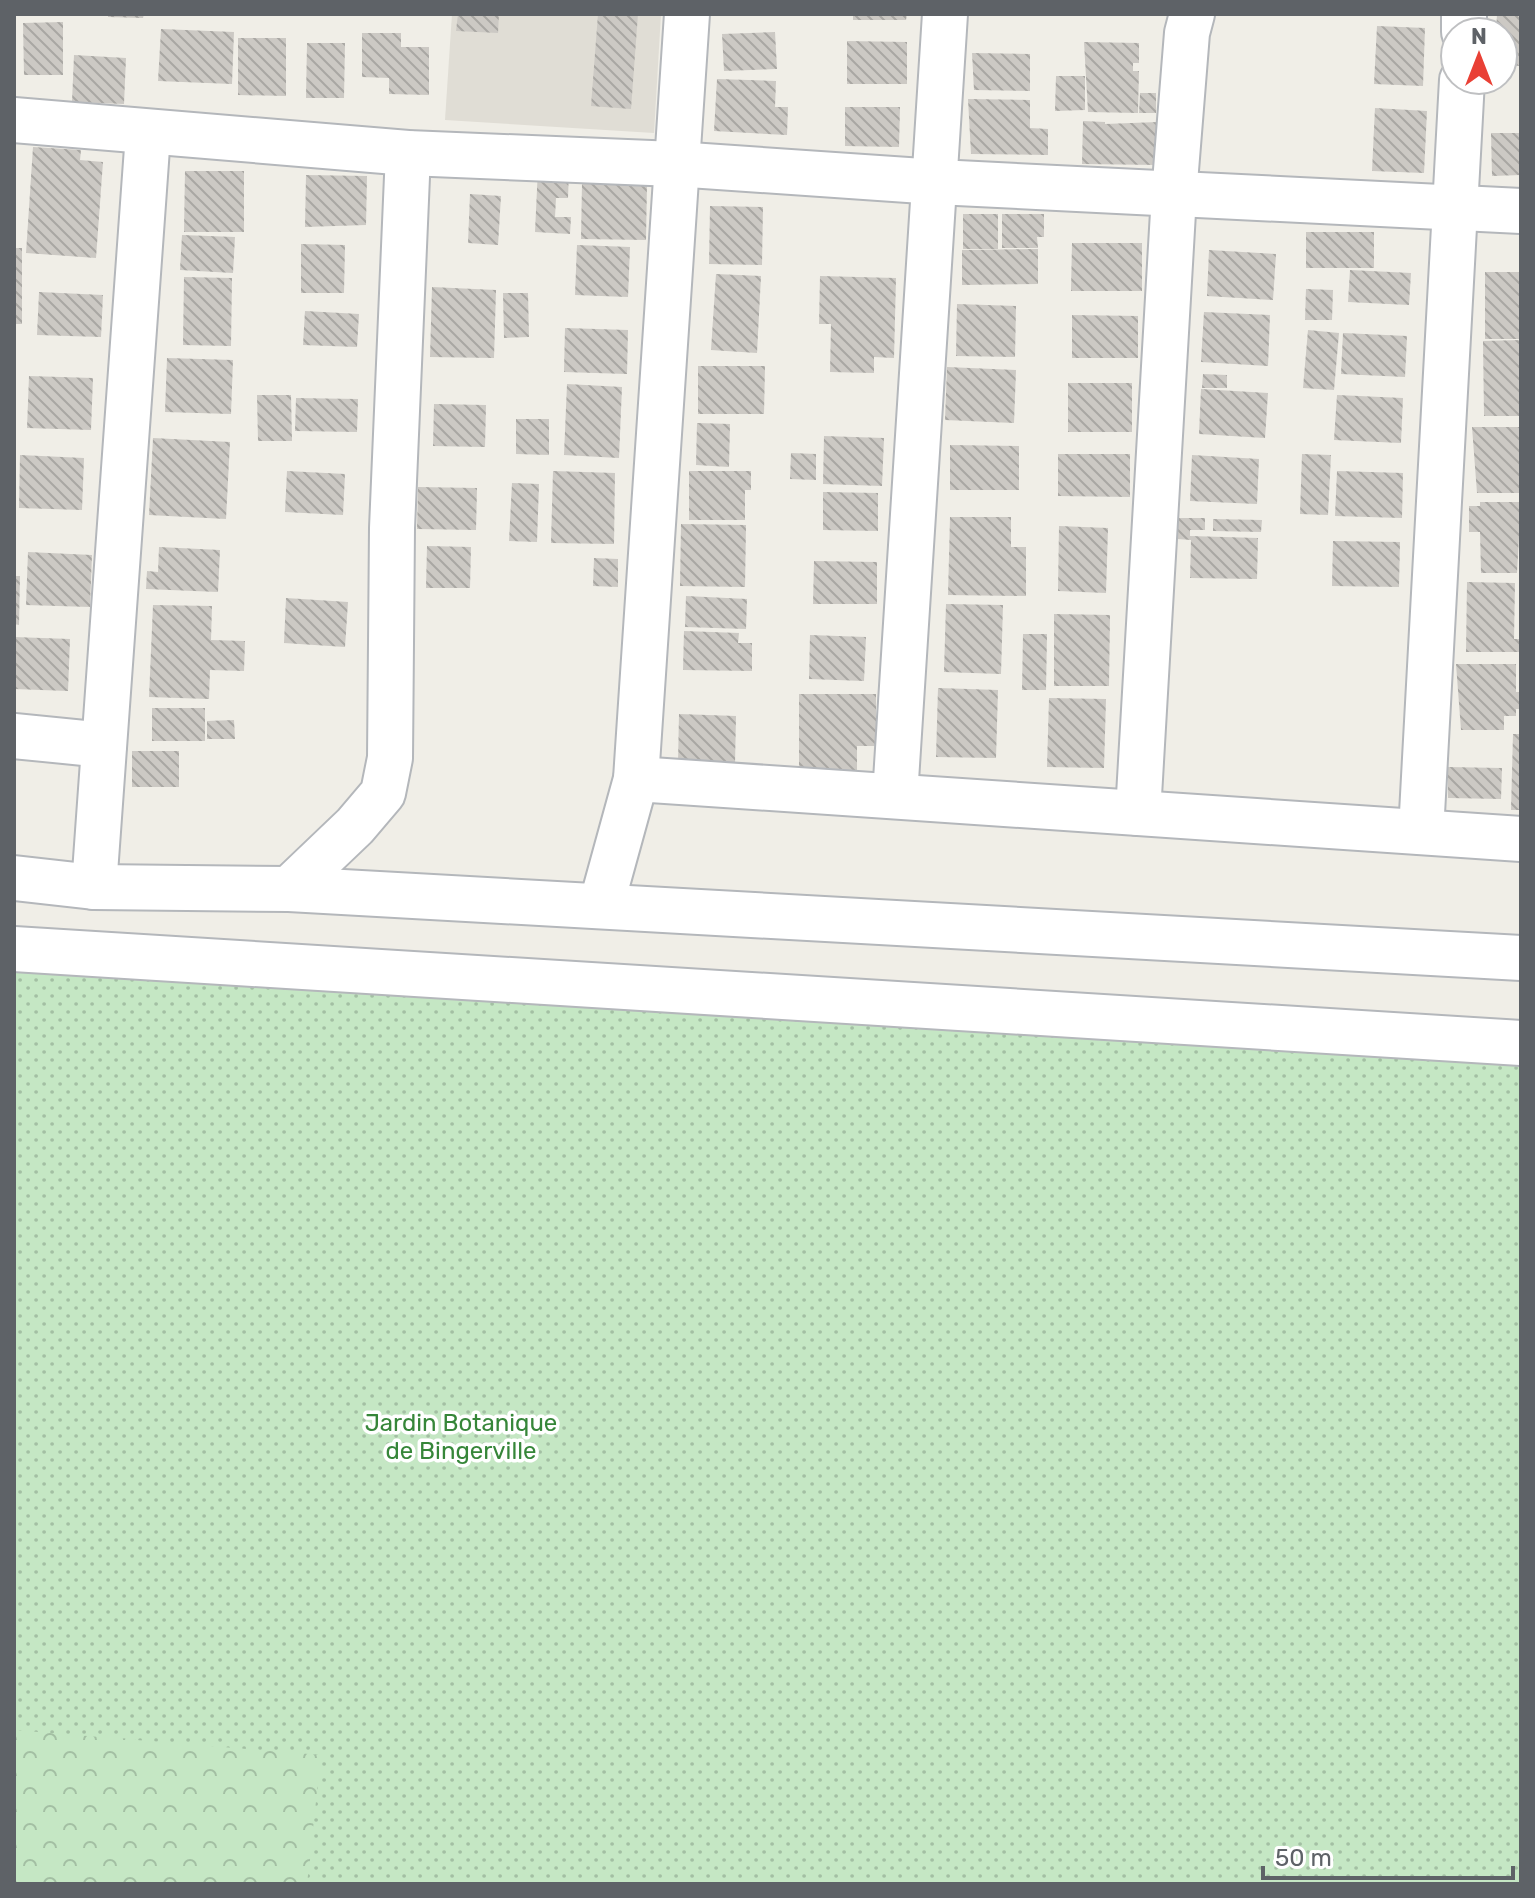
<svg xmlns="http://www.w3.org/2000/svg" width="1535" height="1898" font-family="Rubik,sans-serif">
<defs>
<pattern id="grass-dots" width="8" height="8" patternUnits="userSpaceOnUse" patternTransform="scale(2)"><rect width="8" height="8" fill="#c5e7c4"/><path d="M2 2h.1M6 6h.1" fill="none" stroke="#a3bfa3" stroke-width="1.8" stroke-linecap="round"/></pattern>
<pattern id="forest-crowns" width="20" height="18" patternUnits="userSpaceOnUse" patternTransform="scale(2)"><rect width="20" height="18" fill="#c5e7c4"/><path d="M2 6a3 3 0 1 1 6 0M12 15a3 3 0 1 1 6 0" fill="none" stroke="#a3bfa3"/></pattern>
<pattern id="building-back-hatch" width="6" height="6" patternUnits="userSpaceOnUse" patternTransform="scale(2)"><rect width="6" height="6" fill="#ccc9c4"/><path d="M-1 5l2 2M0 0l6 6M5-1l2 2" fill="none" stroke="#a9a7a3"/></pattern>
</defs>
<rect width="100%" height="100%" fill="#f0eee7"/>
<!-- education -->
<polygon fill="#e0ddd5" points="452,14 661,14 654,133 445,120"/>
<!-- grass -->
<polygon fill="url(#grass-dots)" points="14,943 1521,1054 1521,1884 14,1884"/>
<!-- forest -->
<polygon fill="url(#forest-crowns)" points="14,1730 321,1755 307,1884 14,1884"/>
<!-- building -->
<g fill="url(#building-back-hatch)">
<polygon points="108,14 144,14 143,18 108,17"/>
<polygon points="458,14 499,14 498,33 456,31"/>
<polygon points="598,14 638,14 631,109 591,106"/>
<polygon points="853,14 907,14 906,20 853,20"/>
<polygon points="1497,14 1521,14 1521,66 1503,65 1503,32 1496,32"/>
<polygon points="63,22 63,75 24,75 23,23"/>
<polygon points="1377,26 1425,28 1423,86 1374,84"/>
<polygon points="161,29 234,32 232,84 158,81"/>
<polygon points="775,32 777,69 724,71 722,34"/>
<polygon points="362,33 401,33 401,47 429,47 429,95 389,94 389,78 362,77"/>
<polygon points="238,38 286,38 286,96 238,95"/>
<polygon points="847,41 907,42 907,84 847,84"/>
<polygon points="1084,42 1139,43 1139,63 1133,63 1133,71 1139,71 1138,113 1088,112"/>
<polygon points="307,43 345,43 344,98 306,98"/>
<polygon points="972,53 1030,54 1030,91 974,90"/>
<polygon points="74,55 126,58 124,104 72,102"/>
<polygon points="1056,76 1085,76 1085,110 1055,111"/>
<polygon points="717,79 776,81 775,107 788,107 787,135 714,131"/>
<polygon points="1140,93 1156,93 1156,113 1139,113"/>
<polygon points="968,99 1030,100 1030,128 1048,129 1048,155 971,154"/>
<polygon points="845,107 900,107 899,147 845,146"/>
<polygon points="1375,108 1427,111 1424,173 1372,171"/>
<polygon points="1083,121 1105,122 1105,124 1158,122 1157,165 1082,164"/>
<polygon points="1491,133 1521,133 1521,175 1492,176"/>
<polygon points="33,147 81,150 80,160 103,162 96,258 26,253"/>
<polygon points="538,168 569,170 568,198 556,198 555,217 571,217 570,234 535,232"/>
<polygon points="185,171 244,171 244,232 184,232"/>
<polygon points="306,175 367,176 366,225 305,227"/>
<polygon points="582,183 647,184 646,240 581,239"/>
<polygon points="470,194 501,196 498,245 468,243"/>
<polygon points="710,206 763,207 762,265 709,264"/>
<rect x="963" y="214" width="35" height="35"/>
<polygon points="1002,214 1044,214 1044,237 1037,237 1038,248 1002,248"/>
<rect x="1306" y="232" width="68" height="36"/>
<polygon points="182,235 235,237 233,273 180,270"/>
<polygon points="1072,243 1142,243 1142,291 1071,291"/>
<polygon points="301,244 345,245 344,293 301,293"/>
<polygon points="577,245 630,247 628,297 575,295"/>
<rect x="14" y="248" width="8" height="76"/>
<polygon points="1038,249 1038,284 962,285 962,250"/>
<polygon points="1209,250 1276,254 1273,300 1207,296"/>
<polygon points="1350,270 1411,273 1409,305 1348,302"/>
<rect x="1485" y="272" width="36" height="67"/>
<polygon points="716,274 761,276 757,353 711,350"/>
<polygon points="820,276 896,278 894,358 874,357 874,373 830,372 831,324 819,324"/>
<polygon points="184,277 232,278 231,346 183,345"/>
<polygon points="432,287 496,290 494,358 430,357"/>
<polygon points="1306,289 1333,290 1332,320 1305,320"/>
<polygon points="39,292 103,295 101,337 37,335"/>
<polygon points="503,293 528,293 529,337 504,338"/>
<polygon points="957,304 1016,306 1015,357 956,356"/>
<polygon points="305,311 359,314 357,347 303,345"/>
<polygon points="1204,312 1270,315 1268,366 1201,362"/>
<polygon points="1072,315 1138,316 1138,358 1072,358"/>
<polygon points="565,328 628,330 627,374 564,372"/>
<polygon points="1308,330 1339,333 1334,390 1303,388"/>
<polygon points="1343,333 1407,336 1405,377 1341,374"/>
<polygon points="1521,340 1521,416 1484,416 1483,341"/>
<polygon points="167,358 233,360 231,414 165,412"/>
<polygon points="698,366 765,366 764,414 698,414"/>
<polygon points="947,367 1016,370 1014,423 945,420"/>
<polygon points="1203,374 1227,375 1227,388 1202,388"/>
<polygon points="29,376 93,378 91,430 27,428"/>
<rect x="1068" y="383" width="64" height="49"/>
<polygon points="567,384 622,387 619,458 564,455"/>
<polygon points="1201,389 1268,393 1265,438 1199,434"/>
<polygon points="257,395 291,395 292,441 258,441"/>
<polygon points="1337,395 1403,398 1401,443 1334,440"/>
<polygon points="296,398 358,399 357,432 295,431"/>
<polygon points="434,404 486,405 485,447 433,446"/>
<polygon points="516,419 549,419 549,455 516,454"/>
<polygon points="697,423 730,424 729,467 696,465"/>
<polygon points="1472,427 1521,427 1521,493 1477,493"/>
<polygon points="824,436 884,438 882,486 823,484"/>
<polygon points="153,438 230,442 226,519 149,515"/>
<polygon points="950,445 1019,446 1019,490 950,490"/>
<polygon points="791,453 816,454 816,480 790,479"/>
<polygon points="1058,454 1130,454 1130,497 1058,496"/>
<polygon points="1302,454 1331,455 1328,515 1300,514"/>
<polygon points="20,455 84,458 82,510 19,508"/>
<polygon points="1192,455 1259,459 1257,504 1190,501"/>
<polygon points="287,471 345,474 343,515 285,512"/>
<polygon points="553,471 615,473 614,544 551,543"/>
<polygon points="689,471 751,471 751,490 745,490 745,520 689,520"/>
<polygon points="1337,471 1403,473 1402,518 1335,516"/>
<polygon points="512,483 539,484 537,542 509,541"/>
<polygon points="418,487 477,488 476,530 417,529"/>
<polygon points="823,492 878,493 878,531 823,530"/>
<polygon points="1480,502 1521,502 1517,573 1481,573 1480,532 1469,532 1469,506 1480,506"/>
<polygon points="950,517 1011,517 1011,547 1026,547 1026,596 948,595"/>
<polygon points="1177,518 1205,518 1205,530 1190,530 1190,536 1258,538 1257,579 1190,578 1191,540 1177,539"/>
<polygon points="1213,519 1262,520 1261,532 1213,531"/>
<polygon points="681,524 746,525 745,587 680,586"/>
<polygon points="1059,526 1108,528 1106,593 1058,591"/>
<polygon points="1333,541 1400,542 1399,587 1332,586"/>
<polygon points="427,546 471,547 470,588 426,588"/>
<polygon points="159,547 220,550 218,592 146,589 147,571 158,572"/>
<polygon points="28,552 92,555 90,607 26,605"/>
<polygon points="594,558 618,559 618,587 593,586"/>
<polygon points="814,561 877,562 877,604 813,604"/>
<polygon points="14,576 20,576 19,625 14,624"/>
<polygon points="1467,582 1515,583 1514,639 1521,639 1521,652 1466,652"/>
<polygon points="686,596 747,599 746,629 685,627"/>
<polygon points="286,598 348,602 345,647 284,643"/>
<polygon points="946,604 1003,605 1001,674 944,672"/>
<polygon points="153,605 212,606 211,640 245,641 244,671 210,670 209,699 149,697"/>
<polygon points="1054,614 1110,615 1109,686 1054,686"/>
<polygon points="684,631 739,633 738,643 752,643 752,671 683,670"/>
<polygon points="1023,634 1047,634 1046,690 1022,690"/>
<polygon points="810,635 866,637 864,681 809,679"/>
<polygon points="14,637 70,639 68,691 14,689"/>
<polygon points="1456,664 1516,664 1516,692 1521,692 1521,709 1516,709 1516,716 1504,716 1504,730 1461,730"/>
<polygon points="938,688 998,690 996,758 936,757"/>
<polygon points="799,694 876,694 876,746 857,746 857,771 799,771"/>
<polygon points="1049,698 1106,699 1104,768 1047,767"/>
<rect x="152" y="708" width="53" height="33"/>
<polygon points="679,714 736,716 735,764 678,763"/>
<polygon points="234,720 235,739 207,739 207,721"/>
<polygon points="1513,734 1521,734 1521,810 1511,810"/>
<rect x="132" y="751" width="47" height="36"/>
<polygon points="1448,767 1502,768 1501,799 1448,798"/>
</g>
<g fill="none" stroke-linecap="round" stroke-linejoin="round">
<!-- minor casing -->
<g stroke="#b4b7bb" stroke-width="48">
<g id="minor">
<polyline points="1464,32 1464,14"/>
<polyline points="14,120 408,153 675,164 937,182 1521,211"/>
<polyline points="14,736 104,745"/>
<polyline points="636,779 1521,839"/>
<polyline points="895,796 945,14"/>
<polyline points="1138,813 1174,195 1187,33 1192,14"/>
<polyline points="1421,832 1462,80"/>
<polyline points="14,878 94,887 289,889 1521,958"/>
<polyline points="94,887 148,134"/>
<polyline points="289,889 355,826 383,793 390,758 392,528 408,153"/>
<polyline points="601,906 636,779 687,14"/>
<polyline points="14,949 1521,1043"/>
</g>
</g>
<!-- minor -->
<use href="#minor" stroke="#fff" stroke-width="44"/>
</g>
<g text-anchor="middle" stroke-width="7" stroke-linejoin="round" paint-order="stroke">
<!-- park labels -->
<g font-size="24" fill="#368639" stroke="#fff">
<text x="461" y="1431">Jardin Botanique<tspan x="461" dy="28">de Bingerville</tspan></text>
</g>
</g>
<!-- border -->
<rect width="1535" height="1898" fill="none" stroke="#5e6267" stroke-width="32"/>
<!-- north arrow -->
<g transform="translate(1479 56)"><circle r="38" fill="#ffffff" stroke="#bfc0c2" stroke-width="2"/>
<path d="M0-6L14 30L0 20L-14 30Z" fill="#e94035"/>
<text y="-12" font-size="22" font-weight="bold" text-anchor="middle" fill="#5e6267">N</text>
</g>
<!-- scale -->
<path d="M1263 1866v12h250v-12" fill="none" stroke="#5e6267" stroke-width="4"/>
<text x="1275" y="1866" font-size="24" fill="#5e6267" stroke="#ffffff" stroke-width="6" paint-order="stroke">50 m</text>
</svg>
